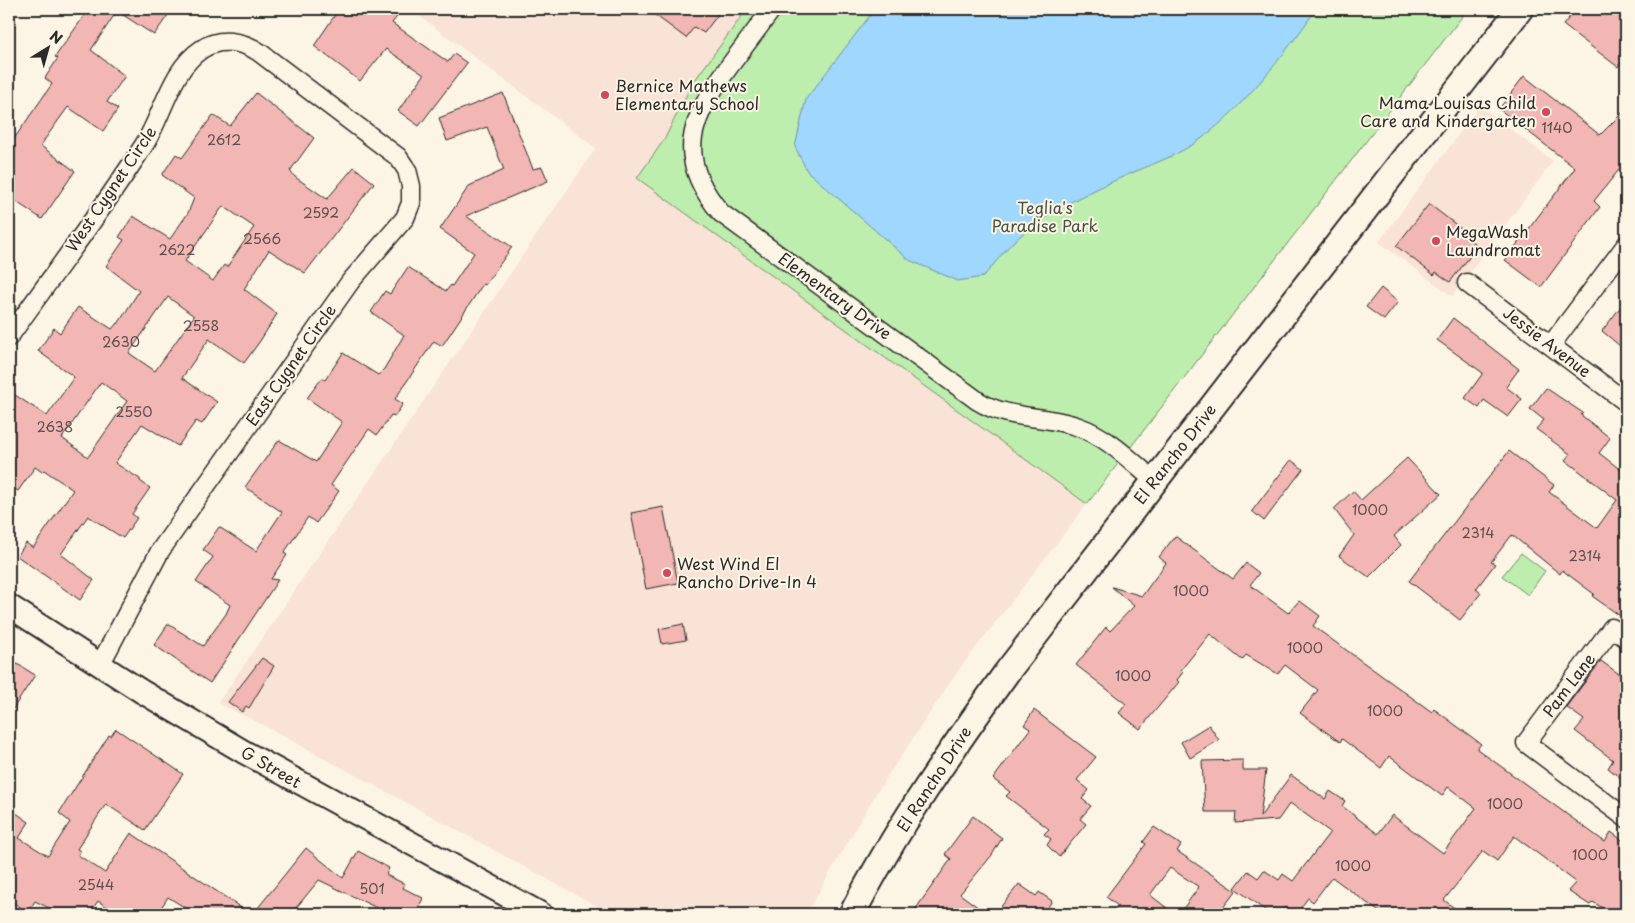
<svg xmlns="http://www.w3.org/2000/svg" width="1635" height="923" font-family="'Playpen Sans',sans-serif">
<rect width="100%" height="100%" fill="#fcf5e5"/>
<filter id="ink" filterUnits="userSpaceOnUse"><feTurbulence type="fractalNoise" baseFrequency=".02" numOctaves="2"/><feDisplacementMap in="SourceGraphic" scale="10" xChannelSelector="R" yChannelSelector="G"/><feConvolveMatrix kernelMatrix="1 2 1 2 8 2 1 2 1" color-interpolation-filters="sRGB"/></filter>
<g filter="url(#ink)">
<!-- built -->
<g fill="#f9e2d6">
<polygon points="410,9 747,9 692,84 664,140 637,178 1087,504 957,672 875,795 806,914 612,914 265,726 218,703 596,148"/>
<polygon points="1480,106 1553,161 1452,296 1379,242"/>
</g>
<!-- green -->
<g fill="#bdeead" stroke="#748c6c">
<polygon points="747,9 1468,9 1087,504 637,178 664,140 692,84"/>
<polygon points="1521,553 1545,571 1528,595 1502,576"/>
</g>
<!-- water -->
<path fill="#9fd7ff" stroke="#7192aa" d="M875 9H1316C1288 51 1234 119 1192 145 1168 160 1141 168 1116 180 1080 196 1041 216 1012 243 1002 253 993 266 983 277L958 281 909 260 807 171 795 147 806 99Z"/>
<!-- building -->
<g fill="#f2b6b4" stroke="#2b2b2b" fill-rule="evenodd">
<polygon points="89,9 160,9 168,15 154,35 117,11 91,50 125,76 107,102 118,109 103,131 68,107 45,139 41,146 75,171 42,219 9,197 9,146 52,84 45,78 58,58 55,57"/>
<polygon points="339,9 403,9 392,23 448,62 454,54 467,63 419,126 398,111 424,75 386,49 360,81 314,46"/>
<polygon points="647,9 722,9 704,33 694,27 686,38"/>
<polygon points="1576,9 1609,9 1626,22 1626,56 1618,67 1563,25"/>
<polygon points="1524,76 1600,135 1626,109 1626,161 1594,201 1600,207 1541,287 1505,260 1575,168 1499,109"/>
<path d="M256 93 314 138 290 171 295 177 327 199 354 167 374 183 305 273 269 250 244 289 277 314 260 341 244 363 209 339 182 378 217 402 202 424 196 421 178 446 142 424 115 463 140 479V481L150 488 132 514 137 518 123 538 88 516 61 554 94 580 80 600 17 556 26 543 33 548 73 490 44 470 42 472 35 467 18 491 9 485V391L47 416 74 377 38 351 54 328 60 333 78 307 112 329 117 323 118 324 139 291 106 266 124 240 119 237 133 216 170 239 188 213 194 198 162 175 176 154 182 158 213 115 230 126ZM223 206 254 227 227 267 224 265 213 281 185 261ZM168 297 194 316 155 371 129 353ZM101 382 127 401 88 457 62 438Z"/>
<polygon points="503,93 533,169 542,167 548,181 466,216 512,247 485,285 483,284 442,346 434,341 395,399 403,404 394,417 391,415 377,435 369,429 352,454 331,485 339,491 316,523 308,517 284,553 287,555 271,579 278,580 210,683 154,645 168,624 203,646 226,614 230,605 196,582 213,557 203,550 219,527 256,551 282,512 245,487 279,440 316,462 342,422 307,398 322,378 325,380 343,353 378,375 384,369 404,335 371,312 385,291 390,294 408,267 446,291 451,285 452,286 474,253 440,229 469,186 504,170 487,127 447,141 439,118"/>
<polygon points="1429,204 1468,234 1466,237 1478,246 1450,282 1436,272 1434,275 1396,246"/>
<polygon points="1381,288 1398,302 1384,320 1366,307"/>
<polygon points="1626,300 1626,337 1620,346 1602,331"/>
<polygon points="1453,318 1519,369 1506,387 1522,399 1508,417 1484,400 1479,408 1465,398 1483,373 1437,340"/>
<polygon points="1546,388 1583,413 1581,415 1610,438 1599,453 1626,474 1626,576 1618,587 1626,593 1626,620 1592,596 1594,594 1562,570 1560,574 1512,535 1491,562 1495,564 1476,589 1481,593 1460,620 1409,581 1509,451 1554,485 1549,492 1597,528 1617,500 1565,460 1570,454 1536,429 1544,420 1530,409"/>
<polygon points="1407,458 1441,494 1394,536 1401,545 1369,577 1339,556 1354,535 1334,509 1353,491 1361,500"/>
<polygon points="1291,460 1303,469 1264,521 1252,511"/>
<polygon points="663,507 678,583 646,589 631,513"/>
<polygon points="1175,536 1233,579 1246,563 1259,573 1250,585 1288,613 1299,601 1304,604 1320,616 1313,626 1432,712 1434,709 1469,735 1481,744 1477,749 1605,842 1611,832 1626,843 1626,914 1612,914 1593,902 1590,905 1574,895 1568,891 1576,882 1514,836 1497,861 1483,851 1444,900 1462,914 1382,914 1332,877 1313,902 1308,898 1296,914 1284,907 1279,914 1270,914 1235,888 1248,871 1258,878 1264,870 1279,880 1283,874 1293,881 1330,832 1290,803 1278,820 1235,823 1236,812 1205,812 1202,761 1243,760 1243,770 1266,770 1260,817 1291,775 1325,799 1330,791 1345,801 1342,806 1378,834 1392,815 1443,853 1476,808 1448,787 1442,796 1389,756 1381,768 1342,739 1340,742 1300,713 1318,690 1285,665 1278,674 1246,655 1242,660 1210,634 1181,670 1183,672 1177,680 1179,682 1140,729 1119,713 1126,704 1076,665 1106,627 1110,631 1134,606 1112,587 1142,596 1166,563 1159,557"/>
<polygon points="683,624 686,640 662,644 659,629"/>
<polygon points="262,658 274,666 249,708 246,706 242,712 228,702"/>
<polygon points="9,659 35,675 9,715"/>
<polygon points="1601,661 1626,679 1626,782 1608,768 1613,760 1575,731 1584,720 1566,707"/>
<polygon points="1034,710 1096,757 1077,780 1089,790 1082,799 1091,806 1080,819 1086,824 1059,857 1047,845 1051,839 1044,834 1049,829 1006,796 1010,792 993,779 1030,729 1024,725"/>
<polygon points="1209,725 1219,740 1190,758 1181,742"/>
<polygon points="116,729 183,774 145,830 106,804 77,849 80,851 78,855 105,873 131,833 250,914 195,914 168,897 157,914 117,914 98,901 89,914 61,914 35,901 28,912 9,900 9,808 29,822 19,838 48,856 70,822 59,813 109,735 111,736"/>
<polygon points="973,816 1002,838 992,855 960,894 987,914 912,914 951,859 945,854"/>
<polygon points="1154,827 1181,845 1177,851 1236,891 1218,914 1179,914 1199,887 1170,868 1150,895 1175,914 1112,914 1118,906 1106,897 1146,844 1143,842"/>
<polygon points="306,848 343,878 358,851 389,868 386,875 405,884 403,888 423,898 416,914 377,914 379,909 319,880 291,914 253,914"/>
<polygon points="1019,884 1036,896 1039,892 1052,901 1043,914 995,914"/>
</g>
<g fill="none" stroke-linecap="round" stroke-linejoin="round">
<!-- minor casing -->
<g stroke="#2b2b2b" stroke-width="21">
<g id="minor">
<path d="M772 9C757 29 743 48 728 68 690 120 674 158 721 213L978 401C1008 420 1046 415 1079 427 1108 437 1132 462 1155 481"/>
<polyline points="1467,283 1626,402"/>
<path d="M9 337C54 273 102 211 144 145 163 115 171 69 202 49 220 37 242 41 259 52L398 157 407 170 411 186V203L405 218 350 282 160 551 100 665"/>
<polyline points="1551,345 1626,245"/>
<polyline points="1626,638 1612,628 1526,743 1626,818"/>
</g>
</g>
<!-- tertiary casing -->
<g stroke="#2b2b2b" stroke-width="26">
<polyline id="tertiary" points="9,606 141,691 244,752 541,914"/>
</g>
<!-- secondary casing -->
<g stroke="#2b2b2b" stroke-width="29">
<path id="secondary" d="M852 914C896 829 951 750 1007 672L1520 9"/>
</g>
<!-- minor -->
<use href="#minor" stroke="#fcf5e5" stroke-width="18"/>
<!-- tertiary -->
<use href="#tertiary" stroke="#fcf5e5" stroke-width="22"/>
<!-- secondary -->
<use href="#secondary" stroke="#fcf5e5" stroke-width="25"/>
</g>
</g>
<!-- markers -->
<g fill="#d1495b" stroke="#fcf5e5" stroke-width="2">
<circle cx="605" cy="95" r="5"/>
<circle cx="1546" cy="112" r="5"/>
<circle cx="1436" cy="241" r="5"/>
<circle cx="667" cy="573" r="5"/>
</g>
<g text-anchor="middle" stroke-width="4" stroke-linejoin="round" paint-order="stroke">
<!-- number labels -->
<g font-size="14" fill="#5d4e4d">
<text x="1557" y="133">1140</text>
<text x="224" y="145">2612</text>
<text x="321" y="218">2592</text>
<text x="262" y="244">2566</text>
<text x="177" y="255">2622</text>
<text x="201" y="331">2558</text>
<text x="121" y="347">2630</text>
<text x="134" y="417">2550</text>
<text x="55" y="432">2638</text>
<text x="1370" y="515">1000</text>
<text x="1478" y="538">2314</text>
<text x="1585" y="561">2314</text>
<text x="1191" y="596">1000</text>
<text x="1305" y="653">1000</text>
<text x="1133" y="681">1000</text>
<text x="1385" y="716">1000</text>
<text x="1505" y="809">1000</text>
<text x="1590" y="860">1000</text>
<text x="1353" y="871">1000</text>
<text x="96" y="890">2544</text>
<text x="372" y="894">501</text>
</g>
<!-- poi labels -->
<g font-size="16" fill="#2b2b2b" stroke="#fcf5e5" text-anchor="start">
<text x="615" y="92">Bernice Mathews<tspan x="615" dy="18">Elementary School</tspan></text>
<text x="1536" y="109" text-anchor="end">Mama Louisas Child<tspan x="1536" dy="18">Care and Kindergarten</tspan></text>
<text x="1446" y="238">MegaWash<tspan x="1446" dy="18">Laundromat</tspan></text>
<text x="677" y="570">West Wind El<tspan x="677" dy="18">Rancho Drive-In 4</tspan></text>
</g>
<!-- street labels -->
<g font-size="16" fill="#2b2b2b" stroke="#fcf5e5">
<text transform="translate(111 189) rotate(-56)" y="6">West Cygnet Circle</text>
<text transform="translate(835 296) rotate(36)" y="6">Elementary Drive</text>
<text transform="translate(1547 342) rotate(37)" y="6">Jessie Avenue</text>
<text transform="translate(291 365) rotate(-55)" y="6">East Cygnet Circle</text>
<text transform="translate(1175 454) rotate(-52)" y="6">El Rancho Drive</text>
<text transform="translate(1569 685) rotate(-53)" y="6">Pam Lane</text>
<text transform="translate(271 767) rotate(30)" y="6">G Street</text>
<text transform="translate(934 779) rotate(-57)" y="6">El Rancho Drive</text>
</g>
<!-- park labels -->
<g font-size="16" fill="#485245" stroke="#fcf5e5">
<text x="1045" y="214">Teglia's<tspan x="1045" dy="18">Paradise Park</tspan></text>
</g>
</g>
<!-- margin -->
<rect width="1635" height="923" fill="none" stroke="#fcf5e5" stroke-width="30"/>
<rect x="15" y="15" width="1605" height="893" fill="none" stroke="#2b2b2b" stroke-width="2" filter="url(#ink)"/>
<!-- north arrow -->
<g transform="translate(48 48) rotate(37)" stroke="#fcf5e5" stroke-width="4" paint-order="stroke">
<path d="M0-4L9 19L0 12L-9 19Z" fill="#2b2b2b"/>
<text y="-8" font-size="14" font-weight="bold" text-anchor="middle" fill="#2b2b2b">N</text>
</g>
</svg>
